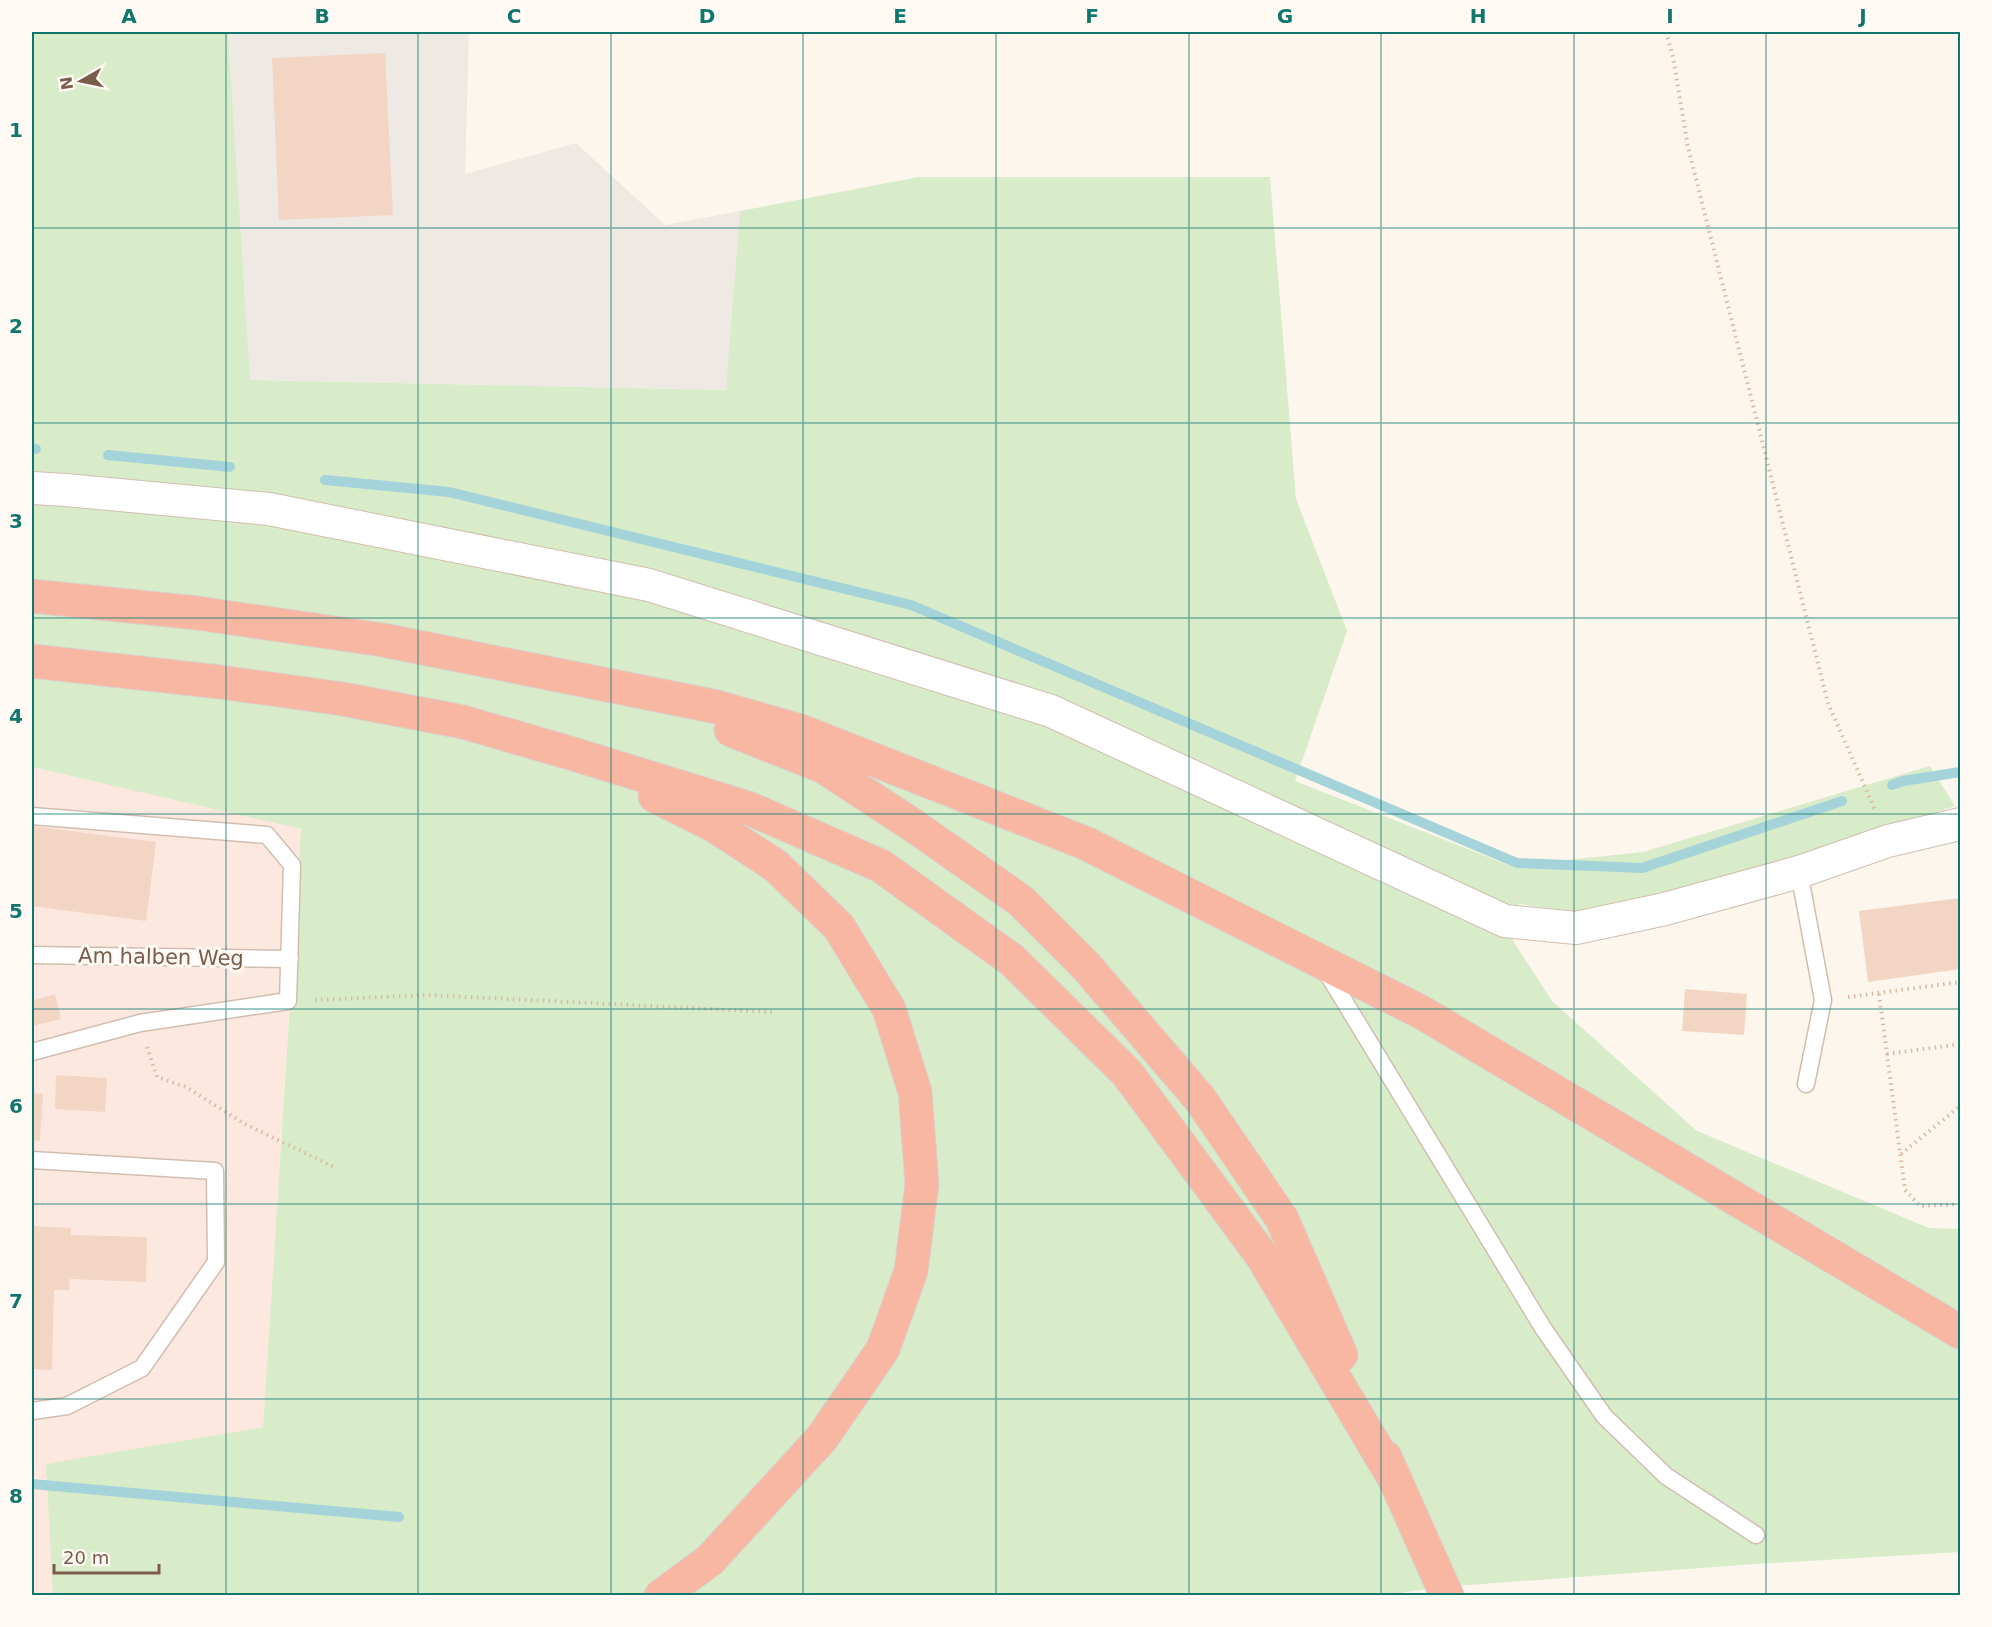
<svg xmlns="http://www.w3.org/2000/svg" width="1992" height="1627" font-family="'DejaVu Sans',sans-serif">
<rect width="100%" height="100%" fill="#fdf6ec"/>
<!-- commercial -->
<polygon fill="#fde8e0" points="32,767 301,828 263,1427 47,1464 53,1595 32,1596"/>
<!-- industrial -->
<polygon fill="#efe9e4" points="228,32 469,32 465,174 576,143 665,225 740,211 727,390 249,380"/>
<!-- green -->
<polygon fill="#d8ecc9" points="32,32 228,32 250,380 726,390 740,211 919,177 1270,177 1296,499 1347,631 1295,781 1511,866 1643,852 1930,766 1955,806 1643,907 1590,914 1519,904 1508,933 1552,1001 1697,1131 1929,1228 1960,1229 1960,1552 1755,1564 1441,1587 1380,1596 53,1595 46,1464 263,1427 301,829 32,767"/>
<g fill="none" stroke-linecap="round" stroke-linejoin="round">
<!-- stream -->
<g stroke="#a5d3da" stroke-width="10">
<polyline points="32,448 36,449"/>
<polyline points="108,455 230,467"/>
<polyline points="325,480 449,492 911,605 1517,863 1642,868 1842,801"/>
<polyline points="1892,785 1903,781 1960,772"/>
<polyline points="32,1484 399,1517"/>
</g>
</g>
<!-- building -->
<g fill="#f3d5c3">
<polygon points="385,53 393,215 279,220 272,58"/>
<polygon points="32,826 156,842 146,921 32,906"/>
<polygon points="1960,898 1960,969 1868,982 1859,911"/>
<polygon points="1685,989 1747,994 1744,1035 1682,1031"/>
<polygon points="55,994 61,1019 32,1026 32,1001"/>
<polygon points="56,1075 107,1078 105,1112 55,1109"/>
<polygon points="32,1093 43,1094 40,1141 32,1140"/>
<polygon points="32,1226 71,1228 71,1235 147,1237 146,1282 70,1279 69,1290 54,1290 52,1370 32,1369"/>
</g>
<g fill="none" stroke-linecap="round" stroke-linejoin="round">
<!-- lane casing -->
<g stroke="#d1beb0" stroke-width="19">
<g id="lane">
<polyline points="32,816 267,835 292,865 288,1001 140,1023 32,1052"/>
<polyline points="1799,872 1823,1000 1806,1084"/>
<polyline points="32,955 290,959"/>
<polyline points="1324,968 1543,1328 1604,1416 1666,1476 1756,1535"/>
<polyline points="32,1160 215,1171 216,1262 142,1368 67,1406 32,1411"/>
</g>
</g>
<!-- street casing -->
<g stroke="#d1beb0" stroke-width="34">
<polyline id="street" points="32,488 66,490 269,509 649,585 1051,711 1505,921 1576,928 1665,909 1799,872 1888,841 1960,824"/>
</g>
<!-- highway casing -->
<g stroke="#dad1cd" stroke-width="35">
<g id="highway">
<polyline points="32,596 197,613 383,640 717,707 801,731 1085,843 1421,1012 1960,1332"/>
<polyline points="32,661 220,682 343,699 463,722 570,753 748,808 881,866 1012,960 1127,1073 1262,1256 1394,1478"/>
<polyline points="731,730 824,767 914,826 1021,901 1086,966 1200,1099 1282,1219 1341,1355"/>
<polyline points="655,796 715,826 776,866 839,927 889,1009 915,1092 922,1184 911,1271 883,1349 822,1438 710,1560 661,1596"/>
<polyline points="1385,1457 1447,1596"/>
</g>
</g>
<!-- path -->
<g stroke="#d9b8a5" stroke-width="4" stroke-dasharray="1.5 4.5" stroke-linecap="butt">
<polyline points="1666,32 1673,57 1688,147 1828,703 1875,810"/>
<polyline points="1879,994 1905,1190 1920,1206 1960,1204"/>
<polyline points="1848,997 1960,982"/>
<polyline points="315,1000 428,995 773,1012"/>
<polyline points="147,1047 157,1077 186,1087 245,1124 334,1167"/>
<polyline points="1887,1054 1960,1044"/>
<polyline points="1901,1154 1960,1106"/>
</g>
<!-- lane -->
<use href="#lane" stroke="#fff" stroke-width="16"/>
<!-- street -->
<use href="#street" stroke="#fff" stroke-width="32"/>
<!-- highway -->
<use href="#highway" stroke="#f7b7a3" stroke-width="33"/>
</g>
<!-- grid -->
<path fill="none" stroke="#0f766e" stroke-width="1.5" stroke-opacity="0.55" d="M226 32V1596M418 32V1596M611 32V1596M803 32V1596M996 32V1596M1189 32V1596M1381 32V1596M1574 32V1596M1766 32V1596M32 228H1960M32 423H1960M32 618H1960M32 814H1960M32 1009H1960M32 1204H1960M32 1399H1960"/>
<g text-anchor="middle" stroke-width="6" stroke-linejoin="round" paint-order="stroke">
<!-- street labels -->
<g font-size="21" fill="#7a5c4d" stroke="#fffaf3">
<text transform="translate(161 957) rotate(1)" y="7">Am halben Weg</text>
</g>
</g>
<!-- border -->
<rect width="1992" height="1627" fill="none" stroke="#fffaf3" stroke-width="66"/>
<!-- north arrow -->
<g transform="translate(81 81) rotate(261)" stroke="#fffaf3" stroke-width="4.5" paint-order="stroke">
<path d="M0-4.5L10 22L0 15L-10 22Z" fill="#7a5c4d"/>
<text y="-9" font-size="16" font-weight="bold" text-anchor="middle" fill="#7a5c4d">N</text>
</g>
<!-- scale -->
<path d="M54 1564v9h105v-9" fill="none" stroke="#7a5c4d" stroke-width="3"/>
<text x="63" y="1564" font-size="18" fill="#7a5c4d" stroke="#fffaf3" stroke-width="4.5" paint-order="stroke">20 m</text>
<rect x="33" y="33" width="1926" height="1561" fill="none" stroke="#0f766e" stroke-width="2"/>
<g font-size="20" text-anchor="middle" font-weight="bold" fill="#0f766e">
<text x="129" y="23">A</text>
<text x="322" y="23">B</text>
<text x="514" y="23">C</text>
<text x="707" y="23">D</text>
<text x="900" y="23">E</text>
<text x="1092" y="23">F</text>
<text x="1285" y="23">G</text>
<text x="1478" y="23">H</text>
<text x="1670" y="23">I</text>
<text x="1863" y="23">J</text>
<text x="16" y="137">1</text>
<text x="16" y="333">2</text>
<text x="16" y="528">3</text>
<text x="16" y="723">4</text>
<text x="16" y="918">5</text>
<text x="16" y="1113">6</text>
<text x="16" y="1308">7</text>
<text x="16" y="1503">8</text>
</g>
</svg>
